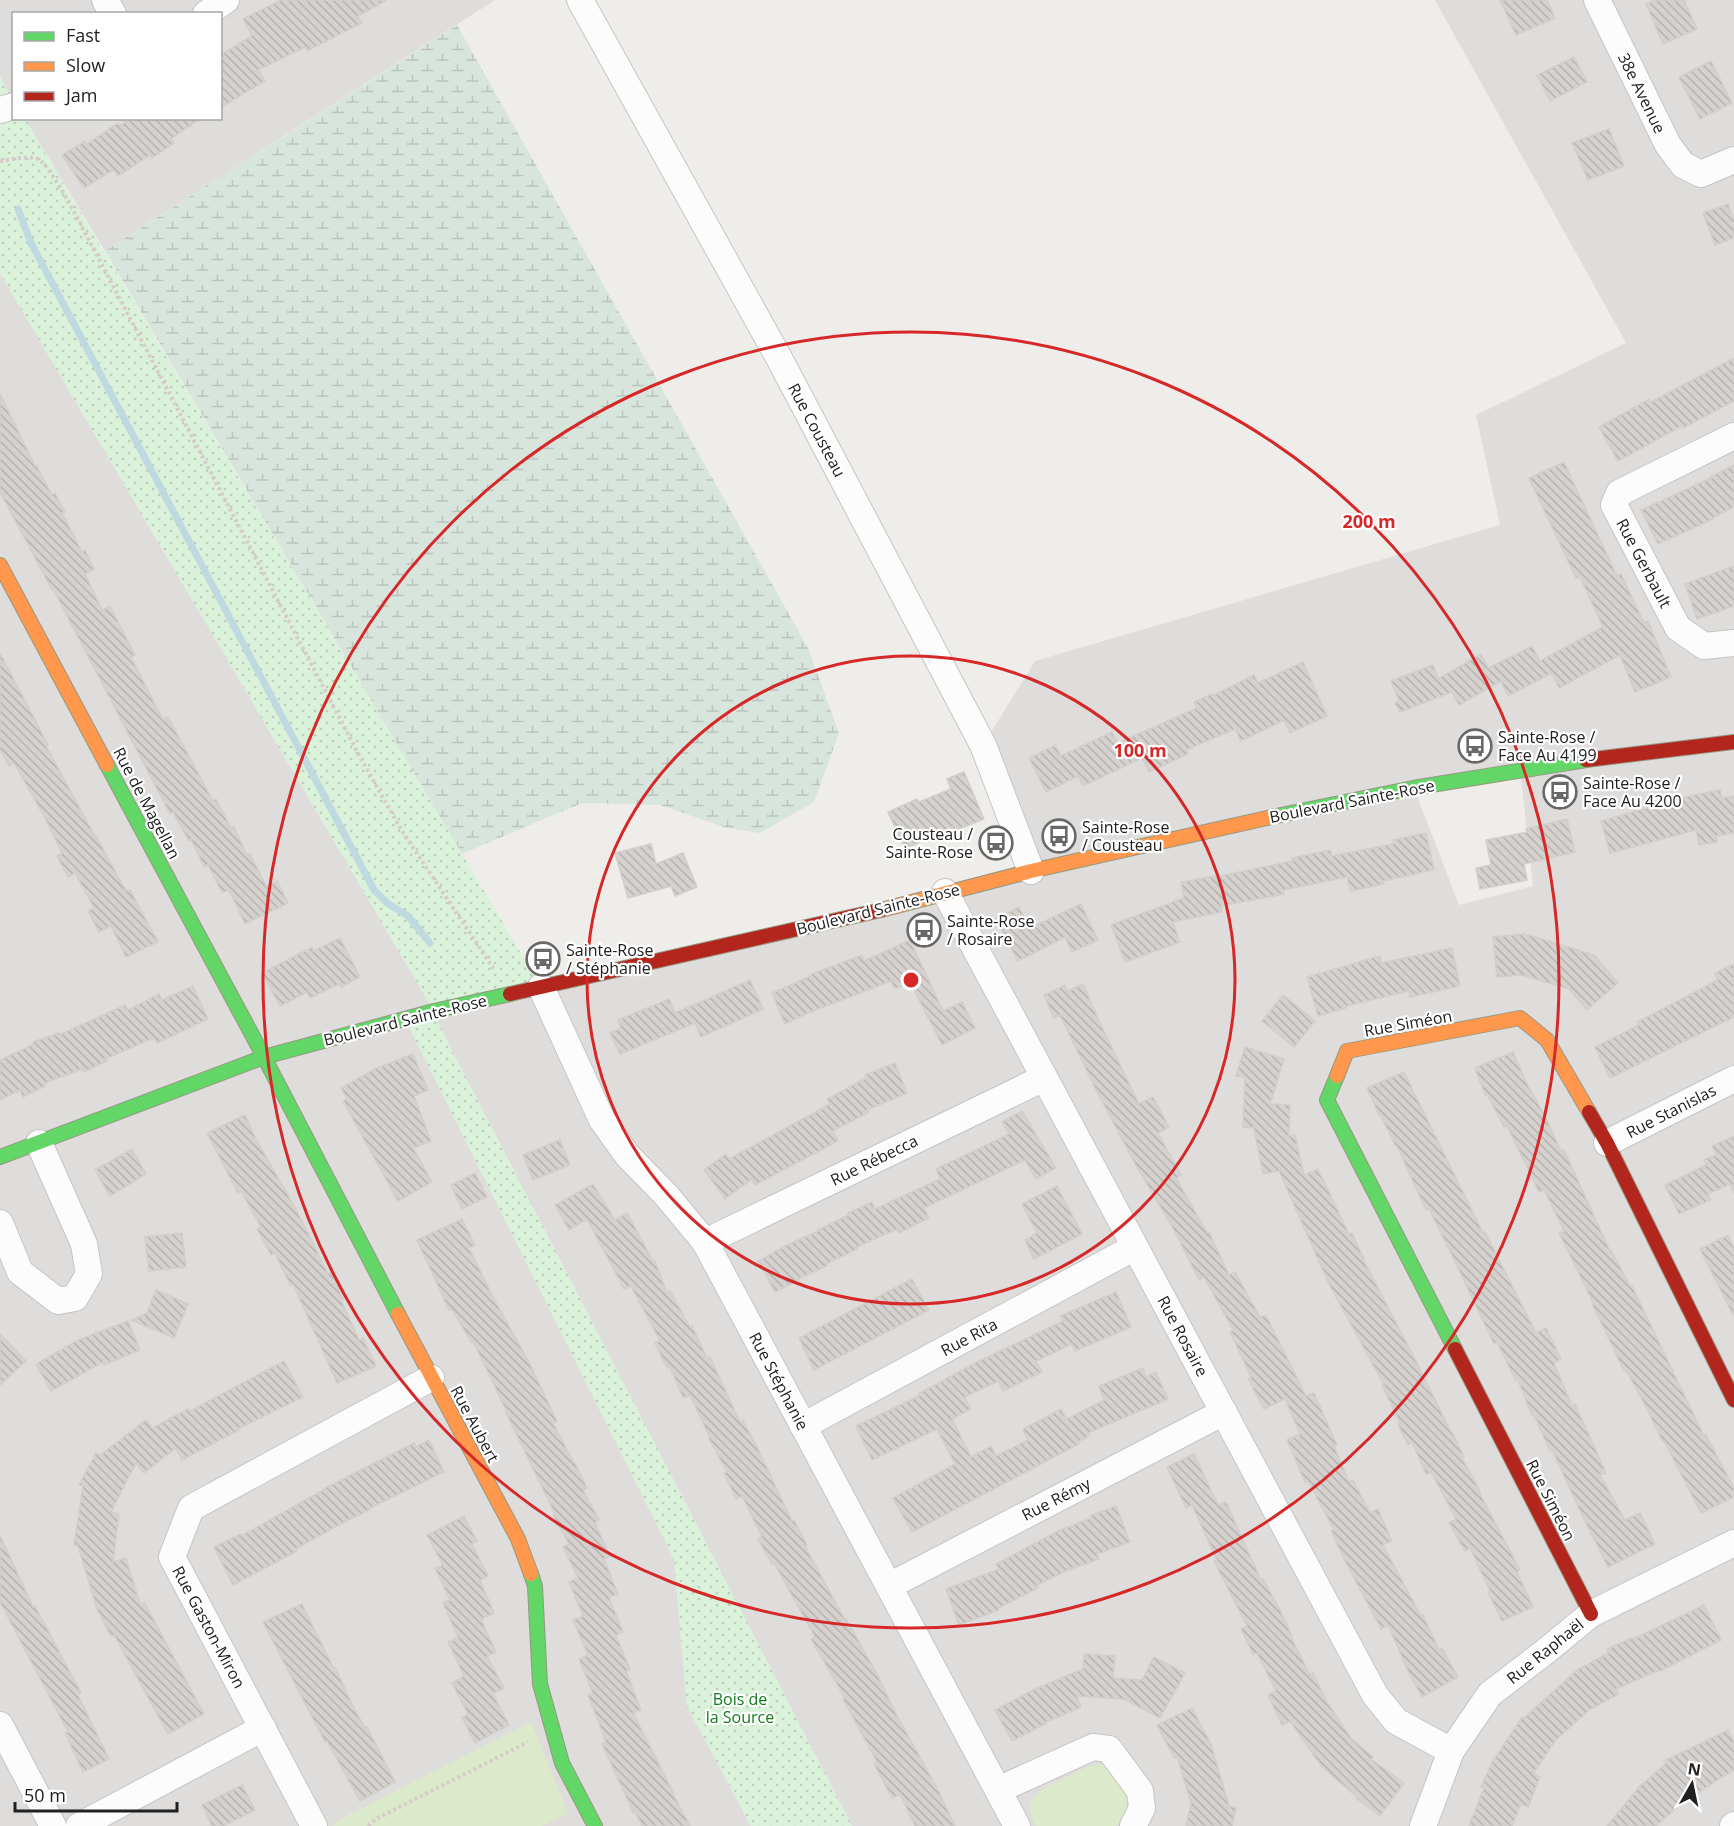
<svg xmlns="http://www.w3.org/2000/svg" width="1734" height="1826" font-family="'Open Sans',sans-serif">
<defs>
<pattern id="wetland-marsh" width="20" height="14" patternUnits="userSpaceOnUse" patternTransform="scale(1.5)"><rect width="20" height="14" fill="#d8e5dd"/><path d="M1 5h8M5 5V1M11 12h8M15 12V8" fill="none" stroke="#b9c4bd"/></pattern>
<pattern id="park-dots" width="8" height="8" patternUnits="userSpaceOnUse" patternTransform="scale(1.5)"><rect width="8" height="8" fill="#daf2da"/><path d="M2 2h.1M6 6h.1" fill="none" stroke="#bbcfbb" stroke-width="1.8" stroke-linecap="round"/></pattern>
<pattern id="building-back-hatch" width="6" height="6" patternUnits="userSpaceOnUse" patternTransform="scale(1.5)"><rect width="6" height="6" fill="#d4d1ce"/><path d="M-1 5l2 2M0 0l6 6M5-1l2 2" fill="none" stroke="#b6b3b1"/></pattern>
</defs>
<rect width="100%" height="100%" fill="#efedea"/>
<!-- residential -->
<g fill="#dedddb" fill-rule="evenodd">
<polygon points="0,0 495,0 105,251 25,119 220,118 220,14 14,14 13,100 0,77"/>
<path d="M1435 0H1734V1826H852L433 1014 1031 871 983 745 1035 661 1500 525 1476 415 1626 343ZM1520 770 1533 886 1459 905 1414 788Z"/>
<polygon points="0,273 434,1011 406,1021 674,1559 687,1706 751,1826 0,1826"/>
</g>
<!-- grass -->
<g fill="#dceacb">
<polygon points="531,1722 568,1813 542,1826 335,1826 333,1823"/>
<path d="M1101 1764C1114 1771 1132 1794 1126 1809 1124 1815 1119 1821 1116 1826H1036C1019 1797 1043 1789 1065 1778 1077 1772 1088 1765 1101 1764Z"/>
</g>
<!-- wetland -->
<polygon fill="url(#wetland-marsh)" points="457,25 808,648 839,733 814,802 760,833 727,828 660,805 582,803 462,854 105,251"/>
<!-- park -->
<g fill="url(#park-dots)">
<polygon points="0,77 13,100 14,118 25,119 541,987 434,1011 0,273"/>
<polygon points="433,1014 852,1826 751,1826 687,1706 674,1559 406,1021"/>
</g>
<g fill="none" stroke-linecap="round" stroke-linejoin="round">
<!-- stream -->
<polyline stroke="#bfd9e0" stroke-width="7" points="18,209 31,243 374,890 387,903 408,916 430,943"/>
</g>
<!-- building -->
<g fill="url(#building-back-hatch)" stroke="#d2cfcb" stroke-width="1.5">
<polygon points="281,0 387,0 358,16 362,23 307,51 305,47 258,70 265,81 220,108 220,55 252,36 243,19"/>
<polygon points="1500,0 1547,0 1555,18 1516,35"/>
<polygon points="1656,0 1684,0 1697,29 1663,44 1646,4"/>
<polygon points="1574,57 1587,82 1550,101 1537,75"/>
<polygon points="1711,61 1732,103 1700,119 1679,77"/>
<polygon points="131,118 201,118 171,139 174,143 152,158 150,155 118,176 113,170 84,188 62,155 85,141 87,144 118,123 120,126"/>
<polygon points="1609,129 1624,166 1588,180 1572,143"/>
<polygon points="1728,204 1734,221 1734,238 1715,245 1703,213"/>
<polygon points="1734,358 1734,401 1683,428 1682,426 1618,461 1599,427 1649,399 1651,402"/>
<polygon points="0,394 35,466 36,465 52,495 55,493 65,512 62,513 82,552 85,550 94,569 85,574 102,610 110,606 135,655 131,657 163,720 168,717 213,801 216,799 231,828 234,827 247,855 250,854 266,886 277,881 288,903 245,924 229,890 222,893 208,865 204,867 191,839 189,841 173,812 170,814 53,589 52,590 0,492"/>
<polygon points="1564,462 1617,576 1621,574 1644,623 1648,621 1671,677 1635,692 1620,655 1559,688 1552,673 1508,696 1501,681 1459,705 1452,692 1400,712 1395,703 1399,701 1391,681 1433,665 1438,679 1481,654 1488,668 1532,646 1540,661 1603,627 1580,577 1576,578 1529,478"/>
<polygon points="1734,465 1734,507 1712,518 1713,519 1658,544 1641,510 1711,478 1710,477"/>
<polygon points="1734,566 1734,606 1697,619 1685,584"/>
<polygon points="0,653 48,745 46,746 95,836 96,836 126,891 130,890 158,942 126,957 111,926 99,932 88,911 94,908 75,873 68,877 57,856 62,853 45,818 14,763 9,766 0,749"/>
<polygon points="1303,662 1327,716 1290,733 1284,720 1241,741 1235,729 1186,750 1188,754 1149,772 1142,758 1083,786 1078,776 1046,792 1029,758 1055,745 1061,756 1112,732 1118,743 1197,708 1194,702 1212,694 1212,696 1254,675 1258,683"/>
<polygon points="964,772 984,819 954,831 953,827 905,849 888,812 917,799 919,802 951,789 947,779"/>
<polygon points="1720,790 1722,798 1734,796 1734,833 1716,836 1717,842 1699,845 1696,830 1610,853 1601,821 1689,796"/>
<polygon points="1567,819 1575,852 1524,864 1527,880 1480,889 1476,868 1491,865 1486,840 1527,832 1526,829"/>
<polygon points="1426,833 1434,870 1383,881 1384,884 1350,891 1347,877 1283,890 1284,894 1221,906 1222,912 1173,922 1180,942 1125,962 1111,925 1184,898 1181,882 1215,876 1215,877 1293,861 1292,858 1330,850 1332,856 1393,844 1392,840"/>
<polygon points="651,844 656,864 683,853 697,887 675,896 671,886 628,898 615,853"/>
<polygon points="1081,904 1098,940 1072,952 1065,937 1018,961 996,919 1019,907 1030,928"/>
<polygon points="1525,934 1594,955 1618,983 1587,1010 1569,989 1522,975 1497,977 1493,937"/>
<polygon points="340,938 360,977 341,987 339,984 310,998 307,992 280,1006 262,973 312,947 313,951"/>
<polygon points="910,940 943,1011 962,1002 975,1028 942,1045 910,982 895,989 891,981 808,1013 785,1024 772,993 809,977 809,975 862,955 864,961"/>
<polygon points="1452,948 1460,986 1410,997 1409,991 1346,1006 1346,1008 1318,1016 1307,977 1380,956 1381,963"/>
<polygon points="1734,964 1734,1017 1610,1078 1595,1047 1639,1025 1637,1022 1718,980 1715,973"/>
<polygon points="750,980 763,1009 701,1037 695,1023 620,1054 610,1033 621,1028 618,1020 669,999 675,1013"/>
<polygon points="1083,984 1101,1025 1139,1104 1153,1097 1169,1127 1158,1133 1181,1175 1176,1178 1207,1233 1209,1232 1229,1275 1235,1272 1260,1317 1266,1315 1306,1396 1314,1393 1337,1445 1334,1446 1349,1482 1353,1480 1370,1513 1378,1509 1392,1541 1383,1545 1421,1616 1423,1615 1439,1650 1442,1648 1458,1677 1422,1697 1409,1673 1388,1625 1381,1629 1345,1561 1331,1531 1334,1530 1308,1481 1305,1482 1287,1440 1300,1434 1285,1399 1264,1409 1248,1379 1251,1377 1230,1332 1233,1330 1204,1277 1199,1280 1173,1228 1134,1162 1096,1090 1060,1015 1054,1018 1044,995 1065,985 1068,991"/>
<polygon points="193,986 208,1019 157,1043 154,1038 105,1059 107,1061 84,1072 82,1069 43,1084 45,1086 23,1097 20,1090 0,1100 0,1060 34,1044 33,1042 59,1033 59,1035 125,1005 128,1010 159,994 162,1000"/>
<polygon points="1283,995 1315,1021 1294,1047 1262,1021"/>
<polygon points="1245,1047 1284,1059 1270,1104 1290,1105 1289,1136 1295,1135 1304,1175 1318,1169 1349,1234 1352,1233 1364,1259 1363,1259 1415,1359 1451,1432 1452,1432 1464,1457 1462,1458 1480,1491 1479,1492 1520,1570 1517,1572 1533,1607 1502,1621 1488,1592 1490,1591 1470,1548 1465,1551 1449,1523 1456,1519 1431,1472 1426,1474 1412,1442 1408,1445 1398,1424 1400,1423 1382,1385 1384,1385 1329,1284 1279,1171 1263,1174 1254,1128 1243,1127 1245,1078 1236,1076"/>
<polygon points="1513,1052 1526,1082 1545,1116 1561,1151 1564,1150 1610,1251 1611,1250 1630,1286 1632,1286 1704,1436 1706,1435 1734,1488 1734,1497 1701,1513 1664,1441 1663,1442 1646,1407 1626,1370 1624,1371 1607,1335 1592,1304 1594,1304 1559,1233 1564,1231 1544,1190 1539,1192 1507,1126 1504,1127 1487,1094 1485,1095 1475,1068"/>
<polygon points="413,1054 428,1090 414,1096 431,1141 413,1148 432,1182 398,1201 343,1101 347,1099 341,1088 375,1069"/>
<polygon points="895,1063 907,1093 867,1110 869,1112 833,1131 838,1141 755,1185 752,1179 725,1199 704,1170 726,1154 729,1159 830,1104 827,1099 866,1078 865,1075"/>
<polygon points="1404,1072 1483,1233 1485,1232 1536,1333 1546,1328 1561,1359 1554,1363 1572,1406 1575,1404 1606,1473 1600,1475 1625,1520 1640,1513 1655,1544 1608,1567 1581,1513 1552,1450 1550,1451 1534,1415 1532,1416 1518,1380 1516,1381 1497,1342 1494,1344 1449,1249 1429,1209 1426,1210 1397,1146 1396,1147 1380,1114 1379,1115 1367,1088"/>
<polygon points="1022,1111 1056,1168 1036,1179 1025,1160 924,1208 929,1218 899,1233 897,1229 857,1247 857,1249 826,1264 827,1266 798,1279 799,1280 775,1292 758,1261 789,1244 818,1231 818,1230 848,1215 848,1213 872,1202 875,1209 940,1179 936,1169 1009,1134 1002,1122"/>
<polygon points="245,1115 257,1141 296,1209 328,1274 331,1272 343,1299 341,1300 359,1340 363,1338 376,1366 337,1383 293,1284 290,1285 275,1253 271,1255 257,1229 261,1227 241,1191 238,1193 207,1133"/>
<polygon points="1734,1136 1734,1193 1730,1184 1708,1194 1711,1200 1679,1214 1665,1185 1706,1165 1704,1160 1716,1155 1712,1146"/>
<polygon points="560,1140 570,1165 533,1180 523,1155"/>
<polygon points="132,1149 146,1174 110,1196 95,1170"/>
<polygon points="475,1173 487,1197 462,1209 451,1185"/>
<polygon points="593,1184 615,1220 627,1213 653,1261 655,1261 667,1293 670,1291 690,1327 692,1326 707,1358 710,1357 740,1422 743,1421 757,1447 792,1521 794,1520 807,1545 805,1546 845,1620 846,1619 876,1672 896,1714 937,1788 955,1826 915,1826 900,1794 892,1798 874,1764 877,1762 843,1699 845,1698 811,1639 815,1637 774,1563 772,1564 758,1539 762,1537 742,1496 736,1499 724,1473 727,1472 709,1439 710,1438 690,1395 683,1398 670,1367 667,1368 655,1343 660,1341 631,1286 624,1289 587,1219 569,1230 555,1205"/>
<polygon points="1057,1186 1082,1234 1034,1259 1025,1240 1037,1233 1022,1204"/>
<polygon points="462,1219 475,1245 469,1248 494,1299 529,1362 557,1421 553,1423 574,1463 575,1463 587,1488 583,1490 599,1520 595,1523 610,1556 604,1559 618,1594 609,1597 623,1632 616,1635 630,1670 626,1671 641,1710 633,1713 673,1792 672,1792 690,1826 643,1826 634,1811 633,1812 602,1744 606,1742 588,1695 593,1694 579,1659 588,1655 573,1620 583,1616 569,1582 578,1578 563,1547 569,1544 553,1515 555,1514 506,1413 507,1412 473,1341 471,1342 452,1309 449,1310 417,1240"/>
<polygon points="182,1233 186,1267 149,1271 145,1237"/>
<polygon points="1728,1235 1734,1248 1734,1317 1700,1249"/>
<polygon points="912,1279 929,1310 814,1370 799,1338"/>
<polygon points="156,1290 188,1304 174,1338 131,1320 147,1313"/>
<polygon points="1116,1292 1131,1327 1075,1351 1072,1344 1036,1361 1042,1372 1003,1391 998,1381 965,1397 971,1409 952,1419 971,1457 991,1446 996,1456 1028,1440 1023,1429 1061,1409 1067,1419 1104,1400 1099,1386 1143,1368 1146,1377 1156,1372 1168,1399 1088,1433 1089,1436 1078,1442 1079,1444 912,1532 893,1498 955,1464 937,1429 872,1460 856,1426 919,1396 918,1394 975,1363 1063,1321 1060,1316"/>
<polygon points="128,1321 140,1350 104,1365 103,1362 51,1391 36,1364 78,1340"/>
<polygon points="0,1334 26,1361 0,1385"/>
<polygon points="284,1361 303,1397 238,1429 239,1430 182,1460 176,1448 144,1473 136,1463 111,1512 119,1514 113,1562 126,1558 140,1604 144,1602 204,1714 168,1734 114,1635 111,1636 97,1609 78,1546 74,1545 83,1486 79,1485 96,1453 100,1455 146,1420 152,1428 188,1409 190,1411"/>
<polygon points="429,1440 444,1472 368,1509 369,1510 335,1527 296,1549 297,1551 233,1585 214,1547 240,1534 241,1536 325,1489 325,1488 414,1443 416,1447"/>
<polygon points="1194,1454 1218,1505 1226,1502 1261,1580 1263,1579 1280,1610 1292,1636 1291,1637 1310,1675 1313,1673 1327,1702 1351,1738 1373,1757 1371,1759 1404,1783 1380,1816 1356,1798 1357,1797 1322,1767 1290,1721 1282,1725 1268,1695 1276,1691 1257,1653 1253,1654 1241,1629 1247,1626 1214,1561 1217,1560 1192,1505 1186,1508 1167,1467"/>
<polygon points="1116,1506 1130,1542 1097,1554 1099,1559 1068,1570 1037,1585 1038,1588 998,1608 999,1610 959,1625 946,1589 999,1569 996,1564 1028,1547 1058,1531 1091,1518 1090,1516"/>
<polygon points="464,1516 477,1541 472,1544 488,1576 480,1580 494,1613 481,1619 496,1652 487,1656 504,1688 493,1694 509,1725 475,1743 462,1717 468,1714 452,1683 464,1676 448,1642 458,1638 443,1603 450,1600 435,1568 443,1565 427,1535"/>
<polygon points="0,1535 33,1607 35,1606 81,1693 78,1695 109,1759 83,1772 65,1733 68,1732 0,1602"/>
<polygon points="302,1604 333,1667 335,1667 353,1706 365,1728 367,1727 395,1782 360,1801 327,1741 325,1742 263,1622"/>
<polygon points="1704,1605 1721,1640 1660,1671 1659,1670 1616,1689 1619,1694 1589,1710 1555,1741 1533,1774 1540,1777 1528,1807 1521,1804 1512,1826 1469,1826 1484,1788 1481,1787 1494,1758 1495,1758 1522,1717 1524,1718 1577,1670 1608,1653 1607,1649 1632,1638 1633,1639"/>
<polygon points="1084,1654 1115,1656 1113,1678 1142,1680 1154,1657 1185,1673 1160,1718 1124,1699 1077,1696 1081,1707 1044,1723 1045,1724 1012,1741 995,1710 1035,1689 1083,1669"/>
<polygon points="1192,1708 1211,1744 1229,1806 1236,1808 1232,1826 1186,1826 1191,1803 1177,1756 1174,1758 1157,1725"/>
<polygon points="1728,1730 1734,1742 1734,1771 1722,1777 1679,1806 1656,1826 1607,1826 1639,1787 1666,1763 1664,1761"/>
<polygon points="242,1785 255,1810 224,1826 212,1826 202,1805"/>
</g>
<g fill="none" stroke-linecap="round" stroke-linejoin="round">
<!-- street casing -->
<g stroke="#c6c5c4" stroke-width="28">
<g id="street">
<polyline points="105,0 113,14"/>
<polyline points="580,0 779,358 983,745 1031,871"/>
<polyline points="1597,0 1668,145 1683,165 1701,174 1734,160"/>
<polyline points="206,14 226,0"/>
<polyline points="0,110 14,106"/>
<polyline points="1734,436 1619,493 1614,505 1678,628 1704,646 1734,643"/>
<polyline points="945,892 1375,1695 1396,1721 1451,1751"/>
<polyline points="541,987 602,1120 627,1155 666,1195 705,1242 1017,1826"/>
<polyline points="1607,1143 1734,1079"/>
<polyline points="0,1223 20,1272 58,1301 75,1298 89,1274 84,1244 39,1143"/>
<polyline points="705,1242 1044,1078"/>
<polyline points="803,1426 1135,1247"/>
<polyline points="889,1586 1224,1412"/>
<polyline points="0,1725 53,1826"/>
<polyline points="998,1790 1093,1747 1109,1749 1140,1791 1142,1808 1133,1826"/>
<polyline points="79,1826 263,1728"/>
<polyline points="314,1826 172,1557 191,1508 431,1378"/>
<polyline points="1423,1826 1451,1751 1490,1694 1546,1651 1591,1614 1734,1543"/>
<polyline points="1733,1826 1734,1825"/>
</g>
</g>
<!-- fast casing -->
<g stroke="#979882" stroke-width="16">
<g id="fast">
<polyline points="107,765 264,1057 398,1314"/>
<polyline points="1276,816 1413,788 1586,760"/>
<polyline points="1337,1076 1327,1100 1455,1349"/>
<polyline points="0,1157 264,1057 434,1011 510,994"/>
<polyline points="531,1574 535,1586 540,1684 562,1763 595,1826"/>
</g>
</g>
<!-- slow casing -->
<g stroke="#979882" stroke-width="16">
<g id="slow">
<polyline points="0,565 107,765"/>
<polyline points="881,910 1031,871 1276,816"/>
<polyline points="1337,1076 1347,1051 1520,1018 1547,1040 1589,1112"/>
<polyline points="398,1314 518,1539 531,1574"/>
</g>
</g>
<!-- jam casing -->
<g stroke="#979882" stroke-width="16">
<g id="jam">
<polyline points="1586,760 1734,742"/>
<polyline points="510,994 881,910"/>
<polyline points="1589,1112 1607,1143 1734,1400"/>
<polyline points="1455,1349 1591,1614"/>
</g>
</g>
<!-- path -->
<g stroke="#d7cac9" stroke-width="4" stroke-dasharray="3 3" stroke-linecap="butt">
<path d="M0 161C11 160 27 155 38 159 49 164 72 209 79 221L361 759 402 831 495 971"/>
<polyline points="368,1826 376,1819 528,1742"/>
</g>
<!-- street -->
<use href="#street" stroke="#fdfcfc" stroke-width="26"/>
<!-- fast -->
<use href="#fast" stroke="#63d668" stroke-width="14"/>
<!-- slow -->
<use href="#slow" stroke="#ff974d" stroke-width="14"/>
<!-- jam -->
<use href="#jam" stroke="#b3261e" stroke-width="14"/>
</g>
<!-- distance rings -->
<g fill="none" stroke="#d62828" stroke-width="3">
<circle cx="911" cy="980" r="324"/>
<circle cx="911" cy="980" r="648"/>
</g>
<!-- icons -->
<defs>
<g id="bus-ring" transform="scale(1.725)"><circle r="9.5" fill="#fff" stroke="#696867" stroke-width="1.5"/><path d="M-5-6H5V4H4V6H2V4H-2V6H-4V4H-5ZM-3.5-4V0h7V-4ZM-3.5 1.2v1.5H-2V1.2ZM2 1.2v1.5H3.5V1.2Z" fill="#696867"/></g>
</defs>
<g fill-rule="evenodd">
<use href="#bus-ring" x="1475" y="746"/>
<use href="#bus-ring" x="1560" y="792"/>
<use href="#bus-ring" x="1059" y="836"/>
<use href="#bus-ring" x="996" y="843"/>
<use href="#bus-ring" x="924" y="930"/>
<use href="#bus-ring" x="543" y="959"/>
</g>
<g text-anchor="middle" stroke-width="4.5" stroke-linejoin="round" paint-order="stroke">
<!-- street labels -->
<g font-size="16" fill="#212121" stroke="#fff">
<text transform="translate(1642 93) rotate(64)" y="6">38e Avenue</text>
<text transform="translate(817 430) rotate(62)" y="6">Rue Cousteau</text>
<text transform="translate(1644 563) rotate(62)" y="6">Rue Gerbault</text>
<text transform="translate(1352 801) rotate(-11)" y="6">Boulevard Sainte-Rose</text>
<text transform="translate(147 803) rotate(62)" y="6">Rue de Magellan</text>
<text transform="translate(878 909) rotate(-14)" y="6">Boulevard Sainte-Rose</text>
<text transform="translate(405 1020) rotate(-14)" y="6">Boulevard Sainte-Rose</text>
<text transform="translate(1408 1023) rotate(-10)" y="6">Rue Siméon</text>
<text transform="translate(1671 1111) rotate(-27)" y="6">Rue Stanislas</text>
<text transform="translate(874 1160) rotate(-26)" y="6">Rue Rébecca</text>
<text transform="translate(1183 1336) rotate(62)" y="6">Rue Rosaire</text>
<text transform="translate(969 1337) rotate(-28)" y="6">Rue Rita</text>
<text transform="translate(779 1381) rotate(62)" y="6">Rue Stéphanie</text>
<text transform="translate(475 1424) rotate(62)" y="6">Rue Aubert</text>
<text transform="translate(1056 1499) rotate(-27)" y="6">Rue Rémy</text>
<text transform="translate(1551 1500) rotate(63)" y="6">Rue Siméon</text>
<text transform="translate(209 1627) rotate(62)" y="6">Rue Gaston-Miron</text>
<text transform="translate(1545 1651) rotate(-39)" y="6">Rue Raphaël</text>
</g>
<!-- poi labels -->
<g font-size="16" fill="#212121" stroke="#fff" text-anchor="start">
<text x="1498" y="743">Sainte-Rose /<tspan x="1498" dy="18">Face Au 4199</tspan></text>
<text x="1583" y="789">Sainte-Rose /<tspan x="1583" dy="18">Face Au 4200</tspan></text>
<text x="1082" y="833">Sainte-Rose<tspan x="1082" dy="18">/ Cousteau</tspan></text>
<text x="973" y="840" text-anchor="end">Cousteau /<tspan x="973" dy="18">Sainte-Rose</tspan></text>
<text x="947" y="927">Sainte-Rose<tspan x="947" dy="18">/ Rosaire</tspan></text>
<text x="566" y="956">Sainte-Rose<tspan x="566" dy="18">/ Stéphanie</tspan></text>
</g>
<!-- park labels -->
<g font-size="16" fill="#117d1a" stroke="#fff">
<text x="740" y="1705">Bois de<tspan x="740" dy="18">la Source</tspan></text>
</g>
</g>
<circle cx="911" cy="980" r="9" fill="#d62828" stroke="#fff" stroke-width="3"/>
<g font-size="18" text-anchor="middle" font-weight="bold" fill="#d62828" stroke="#fff" stroke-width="4.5" stroke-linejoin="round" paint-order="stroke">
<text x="1369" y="528">200 m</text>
<text x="1140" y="757">100 m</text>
</g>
<!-- legend -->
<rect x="12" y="12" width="210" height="108" fill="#ffffff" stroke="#a6a6a6" stroke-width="1.5"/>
<rect x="24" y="32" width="30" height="9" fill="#63d668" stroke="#a6a6a6" stroke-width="1.5"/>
<text x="66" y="42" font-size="18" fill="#212121">Fast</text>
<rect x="24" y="62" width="30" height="9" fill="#ff974d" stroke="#a6a6a6" stroke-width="1.5"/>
<text x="66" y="72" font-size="18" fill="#212121">Slow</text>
<rect x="24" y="92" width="30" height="9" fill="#b3261e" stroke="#a6a6a6" stroke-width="1.5"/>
<text x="66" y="102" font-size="18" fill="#212121">Jam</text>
<!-- north arrow -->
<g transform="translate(1692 1784) rotate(9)" stroke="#ffffff" stroke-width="4.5" paint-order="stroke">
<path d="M0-4.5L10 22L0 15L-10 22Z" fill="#212121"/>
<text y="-9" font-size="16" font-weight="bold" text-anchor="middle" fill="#212121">N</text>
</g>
<!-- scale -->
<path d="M15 1802v9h162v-9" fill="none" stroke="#212121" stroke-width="3"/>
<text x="24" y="1802" font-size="18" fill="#212121" stroke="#ffffff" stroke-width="4.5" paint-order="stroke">50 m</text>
</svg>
